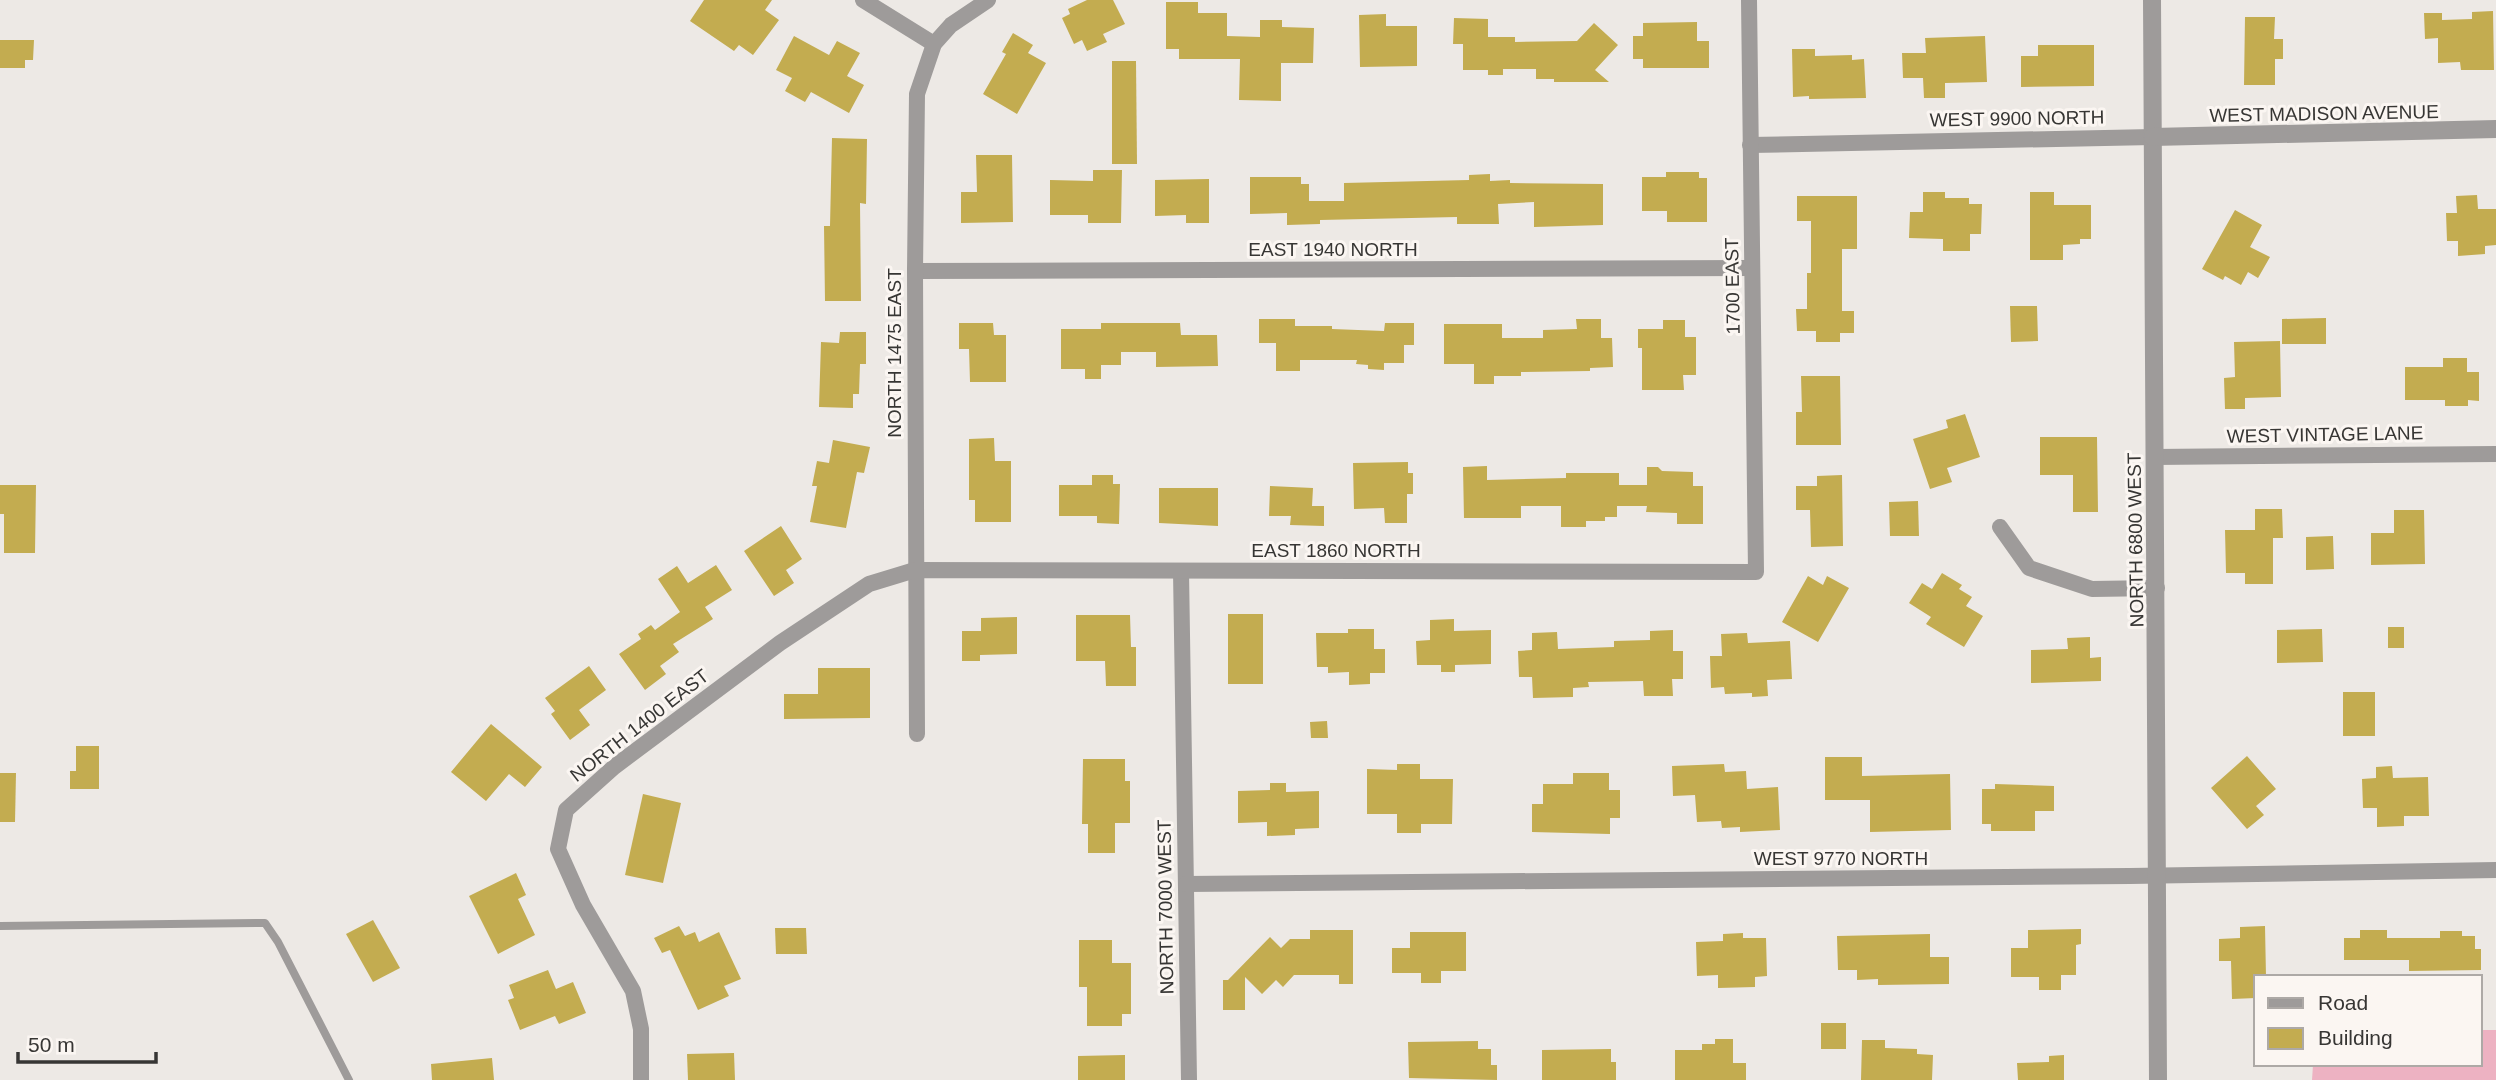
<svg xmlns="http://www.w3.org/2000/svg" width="2496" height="1080" font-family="Arial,sans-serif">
<rect width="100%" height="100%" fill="#ede9e5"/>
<!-- green -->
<polygon fill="#edb2c2" points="2480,1030 2496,1030 2496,1080 2312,1080 2313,1065 2480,1064"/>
<!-- building -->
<g fill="#c3ac50">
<polygon points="704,0 772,0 765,10 779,20 753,55 739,45 734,51 690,21"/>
<polygon points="1087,0 1113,0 1125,24 1103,34 1107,42 1087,51 1082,40 1074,44 1062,18 1070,14 1068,9"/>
<polygon points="1166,2 1198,2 1198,13 1227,13 1227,36 1260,37 1260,20 1282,20 1282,27 1314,28 1313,63 1281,63 1281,101 1239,100 1240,59 1179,59 1179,49 1166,49"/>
<polygon points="2493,11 2494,70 2461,70 2460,62 2438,63 2438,38 2425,39 2424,13 2442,13 2442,20 2472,19 2472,12"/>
<polygon points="1386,14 1386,26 1417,26 1417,66 1360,67 1359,15"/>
<polygon points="2245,17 2275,17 2274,39 2283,39 2283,59 2275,59 2275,85 2244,85"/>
<polygon points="1454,18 1488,19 1488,37 1515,37 1515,42 1577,41 1594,23 1618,45 1595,70 1609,82 1554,82 1554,79 1536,79 1536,69 1503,69 1503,75 1488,75 1488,70 1463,70 1463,44 1453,44"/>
<polygon points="1697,22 1697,41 1709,41 1709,68 1643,68 1643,59 1633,59 1633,36 1643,36 1643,23"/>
<polygon points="1013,33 1033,45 1028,53 1046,63 1017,114 983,94 1006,54 1002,52"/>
<polygon points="794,36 829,55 837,41 860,53 847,76 864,85 849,113 811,92 805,102 785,91 792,78 776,70"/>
<polygon points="1985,36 1987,82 1945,83 1945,98 1924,98 1923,78 1903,78 1902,53 1926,53 1925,38"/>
<polygon points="0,40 34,40 33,60 25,60 25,68 0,68"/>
<polygon points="2038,45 2094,45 2094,86 2021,87 2021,56 2038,56"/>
<polygon points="1792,49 1815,49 1815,56 1852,55 1852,60 1864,59 1866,98 1809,99 1809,96 1793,97"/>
<polygon points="1112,61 1136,61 1137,164 1112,164"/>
<polygon points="832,138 867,139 866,204 860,203 861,301 825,301 824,226 830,226"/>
<polygon points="976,155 1012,155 1013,222 961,223 961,192 977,192"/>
<polygon points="1093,170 1122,170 1121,223 1088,223 1088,215 1050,215 1050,180 1093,181"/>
<polygon points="1666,172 1699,172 1699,178 1707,178 1707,222 1667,222 1667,211 1642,211 1642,177 1666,177"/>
<polygon points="1490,174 1490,181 1510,180 1510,183 1603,184 1603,225 1534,227 1534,202 1498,204 1499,224 1457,224 1457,217 1320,220 1320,224 1287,225 1287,213 1250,214 1250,177 1301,177 1301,184 1309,184 1309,201 1344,201 1344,183 1469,180 1469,175"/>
<polygon points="1209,179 1209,223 1186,223 1186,215 1155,216 1155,180"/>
<polygon points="1923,192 1945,192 1945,198 1969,198 1969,204 1982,204 1981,234 1970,234 1970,251 1943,251 1943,239 1909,238 1910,212 1923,212"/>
<polygon points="2030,192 2054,192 2054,205 2091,205 2091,239 2080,239 2080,244 2063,245 2063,260 2030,260"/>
<polygon points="2477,195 2478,209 2496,209 2496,245 2485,246 2485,254 2458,256 2458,241 2447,241 2446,213 2457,213 2456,196"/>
<polygon points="1797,196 1857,196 1857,249 1842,249 1842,311 1854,311 1854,333 1840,333 1840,342 1816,342 1816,331 1797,331 1796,309 1807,309 1807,273 1811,273 1811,221 1797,221"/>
<polygon points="2235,210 2262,225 2250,247 2270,257 2258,278 2248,272 2241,285 2225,276 2223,280 2202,269"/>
<polygon points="2010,306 2037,306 2038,341 2011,342"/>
<polygon points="2326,318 2326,344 2282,344 2282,319"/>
<polygon points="1259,319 1295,319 1295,326 1332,326 1332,329 1384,331 1385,323 1414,323 1414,345 1404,345 1404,363 1384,363 1384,370 1368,369 1368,365 1356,364 1357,360 1300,360 1300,371 1276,371 1276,343 1259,343"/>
<polygon points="1576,319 1601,319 1601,338 1612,338 1613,367 1590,368 1590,371 1521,372 1521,376 1494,376 1494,384 1474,384 1474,364 1444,364 1444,324 1502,324 1502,338 1543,338 1543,330 1577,329"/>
<polygon points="1663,320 1685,320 1685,337 1696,337 1696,375 1683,375 1684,390 1642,390 1642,348 1638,348 1638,329 1663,329"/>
<polygon points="959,323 993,323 994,335 1006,335 1006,382 970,382 969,349 959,349"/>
<polygon points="1101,323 1180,323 1181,335 1217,335 1218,366 1156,367 1156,352 1121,352 1121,365 1101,365 1101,379 1085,379 1085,369 1061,369 1061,329 1101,329"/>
<polygon points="840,332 866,332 866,364 860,364 859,394 853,394 853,408 819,407 821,342 839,343"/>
<polygon points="2280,341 2281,397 2245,398 2245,409 2225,409 2224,378 2235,377 2234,342"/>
<polygon points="2443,358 2467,358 2467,372 2479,372 2479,401 2468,400 2468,406 2445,406 2445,400 2405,400 2405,367 2443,367"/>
<polygon points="1801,376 1840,376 1841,445 1796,445 1796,412 1802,412"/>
<polygon points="1965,414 1980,457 1947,468 1952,482 1930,489 1913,439 1948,428 1946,420"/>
<polygon points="2040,437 2097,437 2098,512 2073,512 2073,475 2040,475"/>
<polygon points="994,438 995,461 1011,461 1011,522 975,522 975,500 969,500 969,439"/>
<polygon points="833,440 870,447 864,473 857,472 846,528 810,522 817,486 812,486 817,461 829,463"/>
<polygon points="1408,462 1408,473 1413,473 1413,494 1407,494 1407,523 1385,523 1384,508 1354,509 1353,463"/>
<polygon points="1487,466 1487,480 1566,478 1566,473 1619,473 1619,485 1647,485 1647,467 1658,467 1662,471 1693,472 1693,486 1703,486 1703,524 1677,524 1677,513 1646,512 1647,506 1617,506 1617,517 1605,517 1605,521 1586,521 1586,527 1561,527 1561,506 1521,506 1521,518 1464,518 1463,467"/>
<polygon points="1092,475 1113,475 1113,484 1120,484 1119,524 1097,523 1097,516 1059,516 1059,485 1092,485"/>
<polygon points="1842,475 1843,546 1811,547 1810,510 1796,510 1796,486 1817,486 1817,476"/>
<polygon points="0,485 36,485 35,553 4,553 4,514 0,514"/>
<polygon points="1270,486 1313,488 1312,506 1324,506 1324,526 1290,525 1291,516 1269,516"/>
<polygon points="1159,488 1218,488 1218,526 1159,523"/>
<polygon points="1918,501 1919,536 1890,536 1889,502"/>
<polygon points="2255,509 2282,509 2283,538 2273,538 2273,584 2245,584 2245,573 2226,573 2225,530 2255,530"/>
<polygon points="2394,510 2424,510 2425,564 2371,565 2371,533 2394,533"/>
<polygon points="781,526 802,559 786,570 794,583 774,596 744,551"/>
<polygon points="2333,536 2334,569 2306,570 2306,537"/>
<polygon points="716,565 732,590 705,607 713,619 673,644 679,652 660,666 666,674 645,690 619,654 641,639 638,634 651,625 655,630 680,612 658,579 677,566 688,583"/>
<polygon points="1942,573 1962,585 1959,589 1972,597 1966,606 1983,616 1964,647 1926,624 1931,617 1909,603 1922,583 1932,589"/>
<polygon points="1808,576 1823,585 1827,576 1849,588 1818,642 1782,622"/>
<rect x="1228" y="614" width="35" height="70"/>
<polygon points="1076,615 1130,615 1131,647 1136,647 1136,686 1106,686 1105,661 1076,661"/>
<polygon points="1017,617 1017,654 980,655 980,661 962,661 962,631 981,631 981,618"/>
<polygon points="1454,619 1454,631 1491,630 1491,664 1455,665 1455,672 1441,672 1441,665 1417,665 1416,641 1430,640 1430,620"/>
<rect x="2388" y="627" width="16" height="21"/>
<polygon points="1348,629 1374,629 1374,649 1385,649 1385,673 1370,673 1370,684 1349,685 1349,672 1328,673 1328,667 1317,667 1316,633 1348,633"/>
<polygon points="2322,629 2323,662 2277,663 2277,630"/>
<polygon points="1673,630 1673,651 1683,651 1683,679 1672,679 1673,696 1644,696 1643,681 1588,682 1589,687 1573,688 1573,697 1533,698 1532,677 1519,677 1518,651 1532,650 1532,633 1557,632 1558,649 1614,647 1614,641 1650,640 1650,631"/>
<polygon points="1747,633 1748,643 1790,641 1792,679 1767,680 1768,696 1752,697 1752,693 1725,694 1724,687 1711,688 1710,656 1722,656 1721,634"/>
<polygon points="2090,637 2090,658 2101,657 2101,681 2031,683 2031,650 2068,649 2067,638"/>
<polygon points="589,666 606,690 579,710 590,725 570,740 551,714 555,711 545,698"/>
<polygon points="818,668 870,668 870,718 784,719 784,694 818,694"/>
<rect x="2343" y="692" width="32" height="44"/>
<polygon points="1327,721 1328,738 1311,738 1310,722"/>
<polygon points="491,724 542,767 525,787 509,774 486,801 451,772"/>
<polygon points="76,746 99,746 99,789 70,789 70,771 76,771"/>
<polygon points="2247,756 2276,789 2256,806 2264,815 2247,829 2211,788"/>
<polygon points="1825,757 1862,757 1862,776 1950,774 1951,830 1870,832 1870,800 1825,800"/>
<polygon points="1083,759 1125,759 1125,781 1130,781 1130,823 1115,823 1115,853 1088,853 1088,824 1082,824"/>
<polygon points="1397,764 1420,764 1420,779 1453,779 1452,824 1421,824 1421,833 1397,833 1397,814 1367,814 1367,769 1397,770"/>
<polygon points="1724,764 1725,772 1746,771 1747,789 1778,787 1780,830 1740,832 1740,827 1722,828 1721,821 1697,822 1695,795 1673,796 1672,766"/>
<polygon points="2392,766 2393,778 2428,777 2429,816 2404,816 2404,826 2377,827 2377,808 2363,808 2362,779 2376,778 2376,767"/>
<polygon points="0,773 16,773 15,822 0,822"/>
<polygon points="1573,773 1609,773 1609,790 1620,790 1620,818 1610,818 1610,834 1532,832 1532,804 1543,804 1543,784 1573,784"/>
<polygon points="1270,783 1286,783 1286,792 1319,791 1319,828 1295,829 1295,835 1267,836 1267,822 1238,823 1238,791 1270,790"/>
<polygon points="1995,784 2054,786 2054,811 2035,811 2035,831 1991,831 1991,824 1982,824 1982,789 1995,789"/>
<polygon points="643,794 681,803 663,883 625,875"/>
<polygon points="516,873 526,895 518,899 535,935 498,954 469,896"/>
<polygon points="373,920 400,968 373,982 346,934"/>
<polygon points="679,926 685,936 695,932 699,942 719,932 741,979 724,986 729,996 698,1010 670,950 662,953 654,938"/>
<polygon points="2265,926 2266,977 2256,977 2256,998 2232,999 2231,961 2219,961 2219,939 2240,938 2240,927"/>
<polygon points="775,928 806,928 807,954 776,954"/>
<polygon points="2081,929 2081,944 2076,945 2076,975 2061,975 2061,990 2039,990 2039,977 2011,977 2011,948 2028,948 2028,930"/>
<polygon points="1310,930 1353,930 1353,984 1339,984 1339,975 1294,975 1283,987 1276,980 1262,994 1245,977 1245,1010 1223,1010 1223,980 1228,980 1270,937 1281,948 1290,939 1310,939"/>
<polygon points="2360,930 2387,930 2387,938 2440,938 2440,931 2462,931 2462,936 2475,936 2475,949 2481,949 2481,970 2409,971 2409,960 2344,960 2344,938 2360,938"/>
<polygon points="1410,932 1466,932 1466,971 1441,971 1441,983 1421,983 1421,973 1392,973 1392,948 1410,948"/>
<polygon points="1743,933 1743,938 1766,938 1767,976 1755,977 1755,987 1718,988 1718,975 1697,976 1696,942 1723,941 1723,934"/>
<polygon points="1930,934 1930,957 1949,957 1949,984 1878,985 1878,979 1857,980 1857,970 1838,970 1837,936"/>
<polygon points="1079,940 1112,940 1112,963 1131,963 1131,1014 1122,1014 1122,1026 1087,1026 1087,987 1079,987"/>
<polygon points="548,970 556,989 573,982 586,1013 559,1024 555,1016 520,1030 508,1000 514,998 509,985"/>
<rect x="1821" y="1023" width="25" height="26"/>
<polygon points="1715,1039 1733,1039 1733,1063 1746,1063 1746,1080 1675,1080 1675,1050 1702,1050 1702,1044 1715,1044"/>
<polygon points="1862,1040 1885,1040 1885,1048 1917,1049 1917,1054 1933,1055 1932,1080 1861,1080"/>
<polygon points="1478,1041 1478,1049 1491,1049 1491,1065 1497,1065 1497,1080 1409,1078 1408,1042"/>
<polygon points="1611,1049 1611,1062 1616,1062 1616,1080 1542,1080 1542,1050"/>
<polygon points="734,1053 735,1080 688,1080 687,1054"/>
<polygon points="1125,1055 1125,1080 1078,1080 1078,1056"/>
<polygon points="2064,1055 2064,1080 2018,1080 2017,1063 2049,1062 2049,1056"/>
<polygon points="492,1058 494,1080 432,1080 431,1064"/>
</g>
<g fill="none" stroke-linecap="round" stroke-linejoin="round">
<!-- service -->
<polyline stroke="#9e9b9a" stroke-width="8" points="0,926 265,923 278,942 349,1080"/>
<!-- minor -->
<g stroke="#9e9b9a" stroke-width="16">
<polyline points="863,0 934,44"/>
<polyline points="1750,145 2153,137"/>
<polyline points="915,271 1752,268"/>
<polyline points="2154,457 2496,454"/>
<polyline points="2000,527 2029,568 2092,589 2157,588"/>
<polyline points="1181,571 1189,1080"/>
<polyline points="917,734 915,271 917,94 934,44 951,25 988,0"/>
<polyline points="1186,884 2130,876 2496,870"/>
<polyline points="641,1080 641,1029 633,991 583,905 558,849 566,810 614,767 780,643 869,584 915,570 1756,572 1749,0"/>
</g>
<!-- tertiary -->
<g stroke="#9e9b9a" stroke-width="18">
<polyline points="2152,0 2158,1080"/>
<polyline points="2153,137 2496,129"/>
</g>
</g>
<g text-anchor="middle" stroke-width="6" stroke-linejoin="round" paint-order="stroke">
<!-- street labels -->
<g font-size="19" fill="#373634" stroke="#fbf6f2">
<text transform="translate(2324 113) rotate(-1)" y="7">WEST MADISON AVENUE</text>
<text transform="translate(2017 118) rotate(-1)" y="7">WEST 9900 NORTH</text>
<text x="1333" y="256">EAST 1940 NORTH</text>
<text transform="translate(1732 286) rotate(-91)" y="7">1700 EAST</text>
<text transform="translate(894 353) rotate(-90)" y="7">NORTH 1475 EAST</text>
<text transform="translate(2325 434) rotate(-1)" y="7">WEST VINTAGE LANE</text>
<text transform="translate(2135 540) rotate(-91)" y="7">NORTH 6800 WEST</text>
<text x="1336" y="557">EAST 1860 NORTH</text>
<text transform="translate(639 725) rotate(-38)" y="7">NORTH 1400 EAST</text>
<text x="1841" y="865">WEST 9770 NORTH</text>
<text transform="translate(1165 907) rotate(-91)" y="7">NORTH 7000 WEST</text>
</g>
</g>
<!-- legend -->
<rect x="2254" y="975" width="228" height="91" fill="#fbf6f2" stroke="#ada9a6" stroke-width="2"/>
<rect x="2268" y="998" width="35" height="10" fill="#9e9b9a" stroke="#ada9a6" stroke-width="2"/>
<text x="2318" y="1010" font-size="21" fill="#373634">Road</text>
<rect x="2268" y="1028" width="35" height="21" fill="#c3ac50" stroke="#ada9a6" stroke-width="2"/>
<text x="2318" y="1045" font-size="21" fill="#373634">Building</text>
<!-- scale -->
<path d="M18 1052v10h138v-10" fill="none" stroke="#373634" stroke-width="3.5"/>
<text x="28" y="1052" font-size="21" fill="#373634" stroke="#fbf6f2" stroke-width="5" paint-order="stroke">50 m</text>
</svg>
